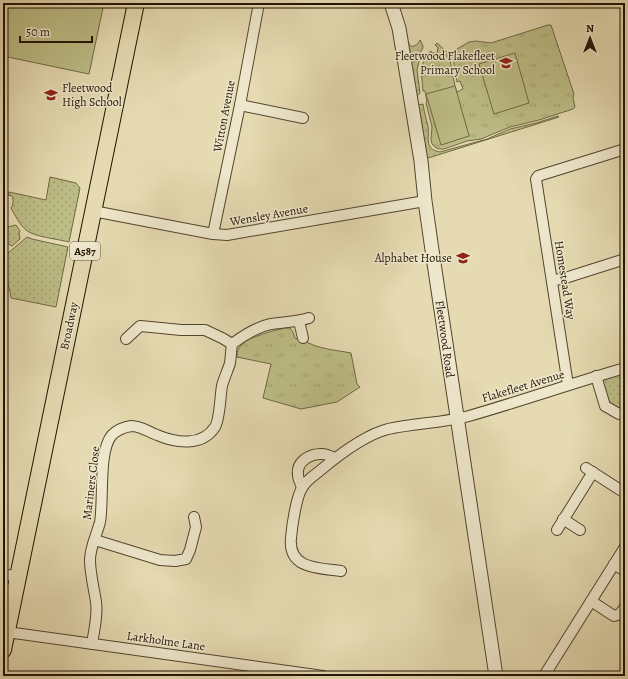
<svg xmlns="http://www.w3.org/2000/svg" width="628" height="679" font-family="Alegreya,serif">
<defs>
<pattern id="grass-dots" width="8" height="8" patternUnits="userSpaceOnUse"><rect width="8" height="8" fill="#bdbd86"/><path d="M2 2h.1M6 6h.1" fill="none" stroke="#a2a172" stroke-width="1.8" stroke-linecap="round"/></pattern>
<pattern id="park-tufts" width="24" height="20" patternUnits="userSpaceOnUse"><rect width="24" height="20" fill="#bdbd86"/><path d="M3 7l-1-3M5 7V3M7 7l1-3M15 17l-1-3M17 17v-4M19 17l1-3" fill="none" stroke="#a2a172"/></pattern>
</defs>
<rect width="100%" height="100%" fill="#e5dab1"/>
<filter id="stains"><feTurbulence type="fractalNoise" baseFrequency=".005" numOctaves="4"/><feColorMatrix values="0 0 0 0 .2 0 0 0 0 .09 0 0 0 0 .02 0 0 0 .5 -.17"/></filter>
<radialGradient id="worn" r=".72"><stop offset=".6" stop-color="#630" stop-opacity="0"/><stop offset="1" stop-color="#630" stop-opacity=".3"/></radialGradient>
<!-- grass -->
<g fill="url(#grass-dots)" stroke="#706844">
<path d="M420 40 423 46V48L418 56 419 62 417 70 420 93 415 97 405 42 408 41 410 46C415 47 418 44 420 40Z"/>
<path d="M423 104C424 111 426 119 428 126 430 137 423 149 440 152L487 139 510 129 536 123 558 116 559 117 425 159 418 105Z"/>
<path d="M50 177 76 183 80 188 69 242C58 239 34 237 26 230 19 224 15 215 11 208 13 204 14 201 12 196L8 195 9 192 46 200Z"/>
<polygon points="16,225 20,231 19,233 20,239 12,246 6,243 3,228"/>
<polygon points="27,237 32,239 68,247 56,307 11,298 3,256 7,254"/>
<polygon points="625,368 625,412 605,406 596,376"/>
</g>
<!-- park -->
<g fill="url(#park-tufts)" stroke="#706844">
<polygon points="548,25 551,25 574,94 573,98 575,107 573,109 539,120 510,127 488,136 481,139 467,141 444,149 440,149 436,148 432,144 431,139 432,127 426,103 427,102 425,91 423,91 421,69 426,55 431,51 432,53 437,53 438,48 435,45 437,43 449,54 455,86 457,92 463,89 460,81 457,82 452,52 469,42 476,41 491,43"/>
<path d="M285 328H290L293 332 295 338 299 340H303C317 349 336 350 351 353L357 384 360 387 337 402 301 409 263 398 271 364 237 357C237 354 237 351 239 348 245 337 273 331 285 328Z"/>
</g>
<!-- pitch -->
<g fill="#bdbd86" stroke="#706844">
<polygon points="3,3 104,3 89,74 3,56"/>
<polygon points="515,53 529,103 494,114 479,64"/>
<polygon points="455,86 469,136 441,145 426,94"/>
</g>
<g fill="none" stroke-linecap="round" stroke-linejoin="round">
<!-- minor casing -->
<g stroke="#53442e" stroke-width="12">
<g id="minor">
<polyline points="240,105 303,118"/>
<polyline points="93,211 213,234 227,235 425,201"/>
<polyline points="213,234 240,105 259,3"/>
<polyline points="552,280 562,279 625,259"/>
<polyline points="299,321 303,338"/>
<polyline points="126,339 140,326 151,327 181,330 205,330 222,338 232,344"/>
<polyline points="596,376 605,406 619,414 625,412"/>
<polyline points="568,385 536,179 538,176 625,149"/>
<polyline points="586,468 625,493"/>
<path d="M302 488C301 484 298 479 298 475 296 461 311 453 323 454 327 454 331 457 335 458"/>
<polyline points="563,519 580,530"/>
<polyline points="557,530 593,472"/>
<polyline points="95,540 160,560 175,561 186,559 190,550 196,527 194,517"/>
<polyline points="614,564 625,571"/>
<path d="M341 571C318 568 288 569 291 538 292 526 296 498 302 488 306 480 315 475 322 469 340 454 365 435 388 429 415 423 443 423 469 416 521 401 573 383 625 368"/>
<polyline points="3,574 17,577"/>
<polyline points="591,601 614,616 620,614 625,607"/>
<polyline points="7,632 323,676"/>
<path d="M92 644C94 630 98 616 96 602 94 588 90 574 90 560 90 547 97 534 100 522 104 500 98 451 112 435 117 430 125 427 131 426 141 426 149 432 157 435 176 443 202 447 215 427 220 419 220 397 222 386 224 378 228 370 230 363 231 357 231 350 232 344 244 335 256 327 271 324 284 322 297 322 309 318"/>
<polyline points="544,676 625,547"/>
</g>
</g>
<!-- tertiary casing -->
<g stroke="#53442e" stroke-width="15">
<polyline id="tertiary" points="391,3 399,28 421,161 425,201 432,250 496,676"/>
</g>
<!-- primary casing -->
<g stroke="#221203" stroke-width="18">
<polyline id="primary" points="3,650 136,3"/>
</g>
<!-- minor -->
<use href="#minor" stroke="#eee7cc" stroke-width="10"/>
<!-- tertiary -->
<use href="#tertiary" stroke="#eee7cc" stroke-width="13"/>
<!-- primary -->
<use href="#primary" stroke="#e5dab1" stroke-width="16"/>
</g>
<!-- icons -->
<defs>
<g id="school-bare" transform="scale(1.08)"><path d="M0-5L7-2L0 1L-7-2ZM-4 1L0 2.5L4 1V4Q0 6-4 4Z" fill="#8f2418" stroke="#eee7cc" stroke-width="2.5" paint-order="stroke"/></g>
</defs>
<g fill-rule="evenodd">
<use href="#school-bare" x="506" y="63"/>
<use href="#school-bare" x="51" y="95"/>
<use href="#school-bare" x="463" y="258"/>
</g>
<g text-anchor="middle" stroke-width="3" stroke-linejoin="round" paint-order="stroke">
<!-- shield labels -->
<rect fill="#eee7cc" stroke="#5f523f" stroke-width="1" x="70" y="242" width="30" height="18" rx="3"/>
<g font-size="11" font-weight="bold" fill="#221203">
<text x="85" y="255">A587</text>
</g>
<!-- poi labels -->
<g font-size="12" fill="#221203" stroke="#eee7cc" text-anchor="end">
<text x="495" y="60">Fleetwood Flakefleet<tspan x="495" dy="14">Primary School</tspan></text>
<text x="62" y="92" text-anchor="start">Fleetwood<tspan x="62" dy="14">High School</tspan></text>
<text x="452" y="262">Alphabet House</text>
</g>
<!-- street labels -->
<g font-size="12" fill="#221203" stroke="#eee7cc">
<text transform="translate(224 116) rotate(-79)" y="4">Witton Avenue</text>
<text transform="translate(269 215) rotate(-10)" y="4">Wensley Avenue</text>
<text transform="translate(565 280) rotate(81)" y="4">Homestead Way</text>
<text transform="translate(69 326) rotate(-78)" y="4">Broadway</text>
<text transform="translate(445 339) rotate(82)" y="4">Fleetwood Road</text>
<text transform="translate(523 386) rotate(-17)" y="4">Flakefleet Avenue</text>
<text transform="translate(91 483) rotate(-83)" y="4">Mariners Close</text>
<text transform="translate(166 641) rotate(8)" y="4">Larkholme Lane</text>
</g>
</g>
<!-- margin -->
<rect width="628" height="679" fill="none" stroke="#e5dab1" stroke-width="16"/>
<rect x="4" y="4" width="620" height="671" fill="none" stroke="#221203" stroke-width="2"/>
<rect x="8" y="8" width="612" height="663" fill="none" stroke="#221203"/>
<!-- north arrow -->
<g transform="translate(590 38)" stroke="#eee7cc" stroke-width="3" paint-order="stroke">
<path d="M0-3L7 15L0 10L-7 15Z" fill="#221203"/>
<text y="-6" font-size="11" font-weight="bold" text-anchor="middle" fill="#221203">N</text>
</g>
<!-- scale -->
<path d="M20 36v6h72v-6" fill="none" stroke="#221203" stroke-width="2"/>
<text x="26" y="36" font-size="12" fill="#221203" stroke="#eee7cc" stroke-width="3" paint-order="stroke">50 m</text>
<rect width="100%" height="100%" filter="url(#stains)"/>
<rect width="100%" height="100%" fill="url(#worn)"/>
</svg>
